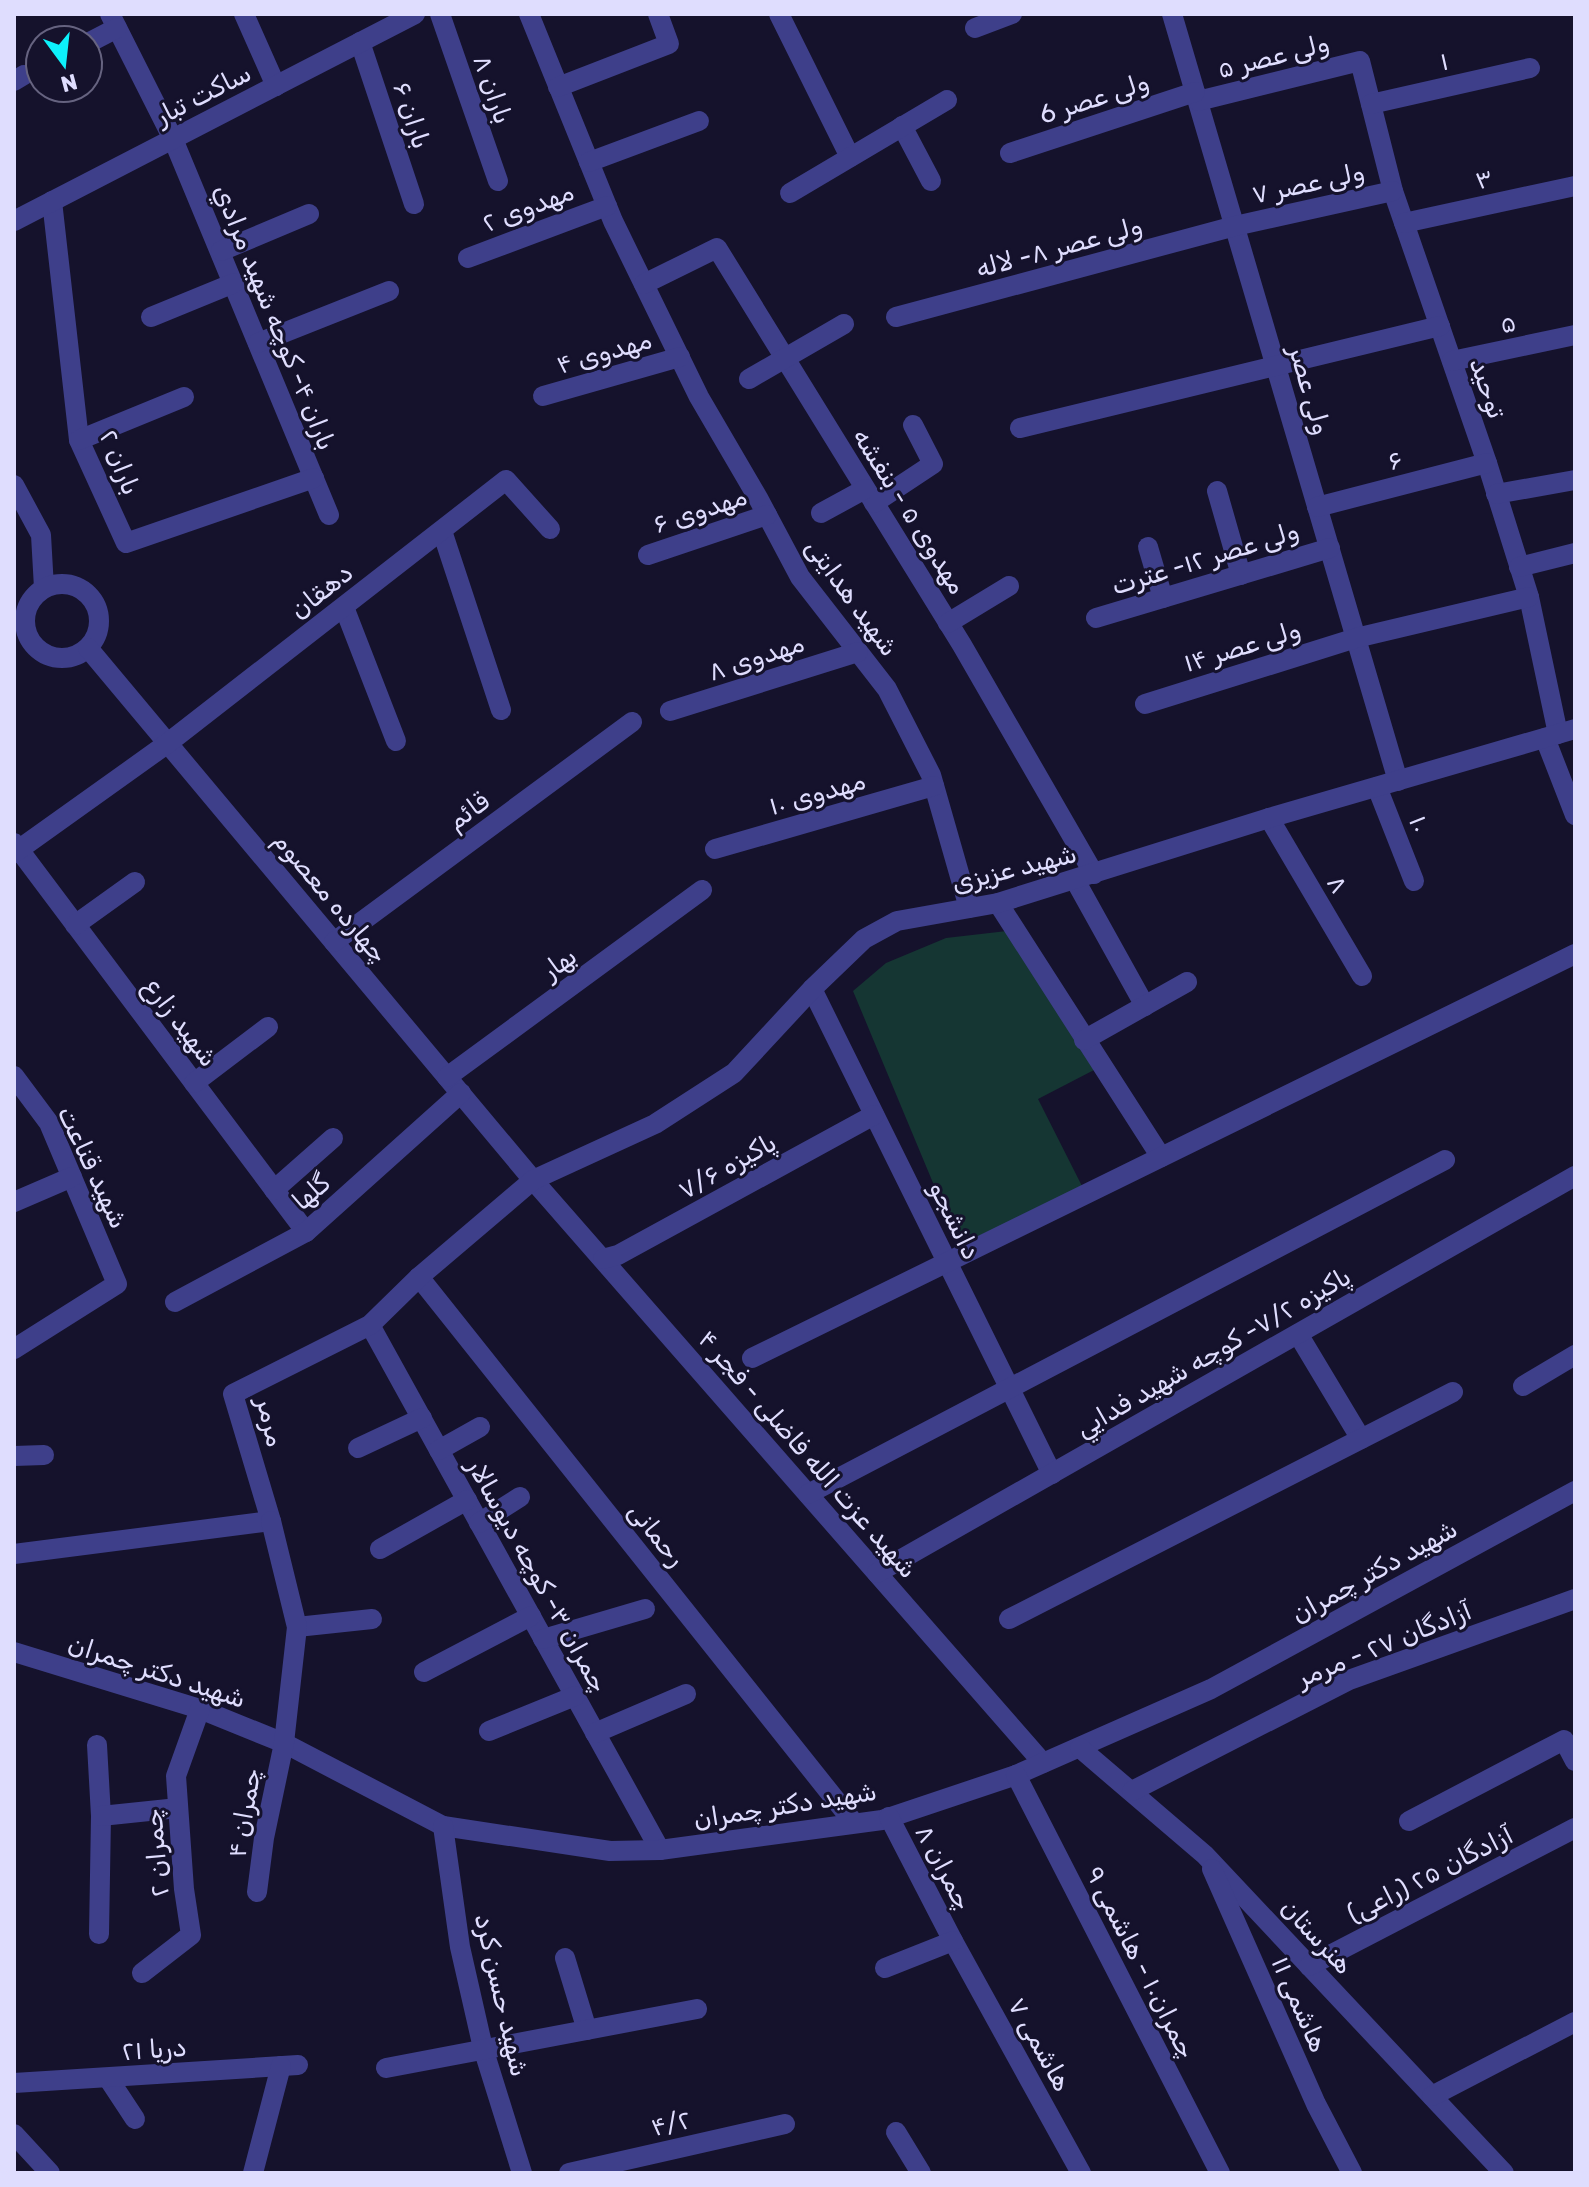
<svg xmlns="http://www.w3.org/2000/svg" width="1589" height="2187" font-family="Rubik,Cairo,sans-serif">
<rect width="100%" height="100%" fill="#15122c"/>
<!-- green -->
<polygon fill="#153633" points="1007,931 1094,1070 1038,1099 1084,1190 965,1242 951,1226 853,991 886,963 946,938"/>
<g fill="none" stroke-linecap="round" stroke-linejoin="round">
<!-- minor -->
<g stroke="#3e3f8a" stroke-width="20">
<polyline points="110,14 173,139 329,515"/>
<polyline points="244,14 276,86"/>
<polyline points="440,14 498,181"/>
<polyline points="529,14 613,221 699,397 758,498 800,577 887,689 931,775 969,908"/>
<polyline points="779,14 850,157"/>
<polyline points="1172,14 1398,781"/>
<polyline points="975,28 1012,14"/>
<polyline points="360,42 414,204"/>
<polyline points="88,43 117,28"/>
<polyline points="14,81 24,75"/>
<polyline points="558,87 669,44 658,14"/>
<polyline points="1198,101 1360,61 1393,191 1487,463 1529,597 1558,734"/>
<polyline points="1371,104 1530,68"/>
<polyline points="902,126 931,181"/>
<polyline points="1010,153 1195,92"/>
<polyline points="589,162 699,121"/>
<polyline points="790,193 947,100"/>
<polyline points="52,201 79,440 126,543 314,478"/>
<polyline points="14,221 415,14"/>
<polyline points="1404,223 1575,186"/>
<polyline points="221,251 309,214"/>
<polyline points="468,258 607,206"/>
<polyline points="644,284 717,248 962,645 1094,874"/>
<polyline points="151,317 234,283"/>
<polyline points="896,317 1235,226 1393,191"/>
<polyline points="258,343 389,291"/>
<polyline points="1452,361 1575,335"/>
<polyline points="749,379 844,324"/>
<polyline points="543,396 680,357"/>
<polyline points="1020,428 1440,326"/>
<polyline points="79,440 184,397"/>
<polyline points="14,485 41,535 44,588"/>
<polyline points="1217,491 1241,575"/>
<polyline points="1496,494 1575,480"/>
<polyline points="874,503 933,464 913,425"/>
<polyline points="1317,507 1487,463"/>
<polyline points="821,513 865,489"/>
<polyline points="442,531 501,710"/>
<polyline points="1148,547 1163,598"/>
<polyline points="648,555 767,515"/>
<polyline points="1519,567 1575,553"/>
<circle cx="62" cy="621" r="37"/>
<polyline points="344,607 396,741"/>
<polyline points="1096,618 1330,548"/>
<polyline points="948,623 1009,586"/>
<polyline points="88,648 533,1180 1043,1763"/>
<polyline points="1145,704 1356,638 1529,597"/>
<polyline points="670,711 858,652"/>
<polyline points="1545,738 1575,815"/>
<polyline points="1377,787 1414,881"/>
<polyline points="1269,818 1362,976"/>
<polyline points="14,843 306,1232"/>
<polyline points="715,849 934,786"/>
<polyline points="14,853 168,743 506,480 550,529"/>
<polyline points="1075,880 1145,1006"/>
<polyline points="998,903 1161,1157"/>
<polyline points="75,925 135,882"/>
<polyline points="334,942 632,722"/>
<polyline points="812,989 1052,1474"/>
<polyline points="1084,1040 1187,982"/>
<polyline points="14,1076 49,1123 117,1284 14,1349"/>
<polyline points="447,1077 702,890"/>
<polyline points="194,1083 268,1027"/>
<polyline points="274,1190 333,1138"/>
<polyline points="14,1202 72,1177"/>
<polyline points="603,1259 618,1255 874,1115"/>
<polyline points="419,1277 854,1823"/>
<polyline points="175,1302 306,1232 461,1093"/>
<polyline points="370,1325 660,1850"/>
<polyline points="1298,1334 1361,1439"/>
<polyline points="752,1358 1575,954"/>
<polyline points="1523,1386 1575,1355"/>
<polyline points="358,1448 422,1418"/>
<polyline points="439,1450 480,1427"/>
<polyline points="14,1456 44,1455"/>
<polyline points="808,1494 1445,1160"/>
<polyline points="479,1523 520,1497"/>
<polyline points="380,1549 467,1500"/>
<polyline points="14,1554 271,1521 233,1394 370,1325 419,1277 533,1180 655,1124 734,1073 812,989 864,939 897,921 998,903 1269,818 1575,729"/>
<polyline points="877,1573 1575,1176"/>
<polyline points="1009,1619 1453,1392"/>
<polyline points="297,1627 372,1619"/>
<polyline points="543,1639 645,1609"/>
<polyline points="14,1652 200,1709 284,1743 443,1826 610,1851 660,1850 882,1820 1016,1775 1211,1689 1575,1491"/>
<polyline points="424,1672 531,1616"/>
<polyline points="489,1731 575,1696"/>
<polyline points="595,1733 686,1694"/>
<polyline points="97,1745 101,1816 99,1934"/>
<polyline points="1080,1748 1205,1855 1504,2173"/>
<polyline points="1016,1775 1220,2173"/>
<polyline points="1132,1791 1349,1680 1575,1599"/>
<polyline points="101,1816 178,1808"/>
<polyline points="889,1817 953,1941 1081,2173"/>
<polyline points="1409,1821 1564,1740 1575,1761"/>
<polyline points="443,1826 460,1947 483,2048 522,2173"/>
<polyline points="1212,1869 1316,2104 1352,2173"/>
<polyline points="257,1892 264,1838 284,1743 297,1627 271,1521"/>
<polyline points="565,1958 587,2030"/>
<polyline points="1309,1966 1575,1828"/>
<polyline points="885,1968 953,1941"/>
<polyline points="142,1973 191,1935 184,1889 176,1776 200,1709"/>
<polyline points="386,2068 697,2009"/>
<polyline points="108,2078 135,2119"/>
<polyline points="14,2083 298,2065"/>
<polyline points="1432,2096 1575,2022"/>
<polyline points="896,2132 921,2173"/>
<polyline points="14,2134 50,2173"/>
<polyline points="253,2173 281,2066"/>
<polyline points="569,2173 785,2124"/>
</g>
</g>
<g text-anchor="middle" stroke-width="6" stroke-linejoin="round" paint-order="stroke">
<!-- street labels -->
<g font-size="26" fill="#dfddfe" stroke="#15122c">
<text transform="translate(1273 56) rotate(-14)" y="9">ولی عصر ۵</text>
<text transform="translate(1444 61) rotate(-13)" y="9">۱</text>
<text transform="translate(493 89) rotate(71)" y="9">باران ۸</text>
<text transform="translate(203 94) rotate(-27)" y="9">ساکت تبار</text>
<text transform="translate(1094 98) rotate(-18)" y="9">ولی عصر 6</text>
<text transform="translate(412 115) rotate(72)" y="9">باران ۶</text>
<text transform="translate(1484 179) rotate(-12)" y="9">۳</text>
<text transform="translate(1308 183) rotate(-12)" y="9">ولی عصر ۷</text>
<text transform="translate(528 207) rotate(-21)" y="9">مهدوی ۲</text>
<text transform="translate(1059 247) rotate(-15)" y="9">ولی عصر ۸- لاله</text>
<text transform="translate(275 317) rotate(68)" y="9">باران ۴- كوچه شهيد مرادي</text>
<text transform="translate(1508 323) rotate(-12)" y="9">۵</text>
<text transform="translate(604 352) rotate(-16)" y="9">مهدوی ۴</text>
<text transform="translate(1488 388) rotate(71)" y="9">توحید</text>
<text transform="translate(1310 390) rotate(74)" y="9">ولی عصر</text>
<text transform="translate(1395 460) rotate(-14)" y="9">۶</text>
<text transform="translate(120 462) rotate(68)" y="9">باران ۲</text>
<text transform="translate(700 510) rotate(-18)" y="9">مهدوی ۶</text>
<text transform="translate(910 511) rotate(58)" y="9">مهدوی ۵ - بنفشه</text>
<text transform="translate(1205 558) rotate(-17)" y="9">ولی عصر ۱۲- عترت</text>
<text transform="translate(321 591) rotate(-38)" y="9">دهقان</text>
<text transform="translate(852 597) rotate(54)" y="9">شهید هدایتی</text>
<text transform="translate(1242 646) rotate(-17)" y="9">ولی عصر ۱۴</text>
<text transform="translate(756 657) rotate(-18)" y="9">مهدوی ۸</text>
<text transform="translate(817 793) rotate(-16)" y="9">مهدوی ۱۰</text>
<text transform="translate(468 811) rotate(-36)" y="9">قائم</text>
<text transform="translate(1420 824) rotate(68)" y="9">۱۰</text>
<text transform="translate(1014 868) rotate(-14)" y="9">شهید عزیزی</text>
<text transform="translate(1338 884) rotate(59)" y="9">۸</text>
<text transform="translate(331 897) rotate(50)" y="9">چهارده معصوم</text>
<text transform="translate(559 963) rotate(-36)" y="9">بهار</text>
<text transform="translate(181 1022) rotate(53)" y="9">شهید زارع</text>
<text transform="translate(727 1166) rotate(-29)" y="9">پاکیزه ۷/۶</text>
<text transform="translate(93 1167) rotate(65)" y="9">شهید قناعت</text>
<text transform="translate(311 1192) rotate(-41)" y="9">گلها</text>
<text transform="translate(955 1220) rotate(64)" y="9">دانشجو</text>
<text transform="translate(1213 1352) rotate(-30)" y="9">پاکیزه ۷/۲- كوچه شهيد فدايي</text>
<text transform="translate(271 1422) rotate(77)" y="9">مرمر</text>
<text transform="translate(808 1454) rotate(49)" y="9">شهید عزت الله فاضلی - فجر ۴</text>
<text transform="translate(657 1534) rotate(51)" y="9">رحمانی</text>
<text transform="translate(1374 1571) rotate(-29)" y="9">شهید دکتر چمران</text>
<text transform="translate(538 1575) rotate(61)" y="9">چمران ۳- كوچه ديوسالار</text>
<text transform="translate(1384 1644) rotate(-22)" y="9">آزادگان ۲۷ - مرمر</text>
<text transform="translate(157 1671) rotate(18)" y="9">شهید دکتر چمران</text>
<text transform="translate(785 1805) rotate(-9)" y="9">شهید دکتر چمران</text>
<text transform="translate(244 1813) rotate(-80)" y="9">چمران ۴</text>
<text transform="translate(156 1853) rotate(-95)" y="9">چمران ۲</text>
<text transform="translate(944 1867) rotate(62)" y="9">چمران ۸</text>
<text transform="translate(1430 1874) rotate(-27)" y="9">آزادگان ۲۵ (راعی)</text>
<text transform="translate(1317 1936) rotate(47)" y="9">هنرستان</text>
<text transform="translate(1141 1962) rotate(63)" y="9">چمران۱۰ - هاشمی ۹</text>
<text transform="translate(502 1995) rotate(77)" y="9">شهید حسن کرد</text>
<text transform="translate(1300 2004) rotate(66)" y="9">هاشمی ۱۱</text>
<text transform="translate(1040 2044) rotate(61)" y="9">هاشمی ۷</text>
<text transform="translate(154 2049) rotate(-4)" y="9">دریا ۲۱</text>
<text transform="translate(671 2123) rotate(-13)" y="9">۴/۲</text>
</g>
</g>
<!-- border -->
<rect width="1589" height="2187" fill="none" stroke="#dfddfe" stroke-width="32"/>
<!-- north arrow -->
<g transform="translate(64 64) rotate(165)"><circle r="38" fill="#15122c" stroke="#666380" stroke-width="2"/>
<path d="M0-6L14 30L0 20L-14 30Z" fill="#0df1fb"/>
<text y="-12" font-size="22" font-weight="bold" text-anchor="middle" fill="#dfddfe">N</text>
</g>
</svg>
